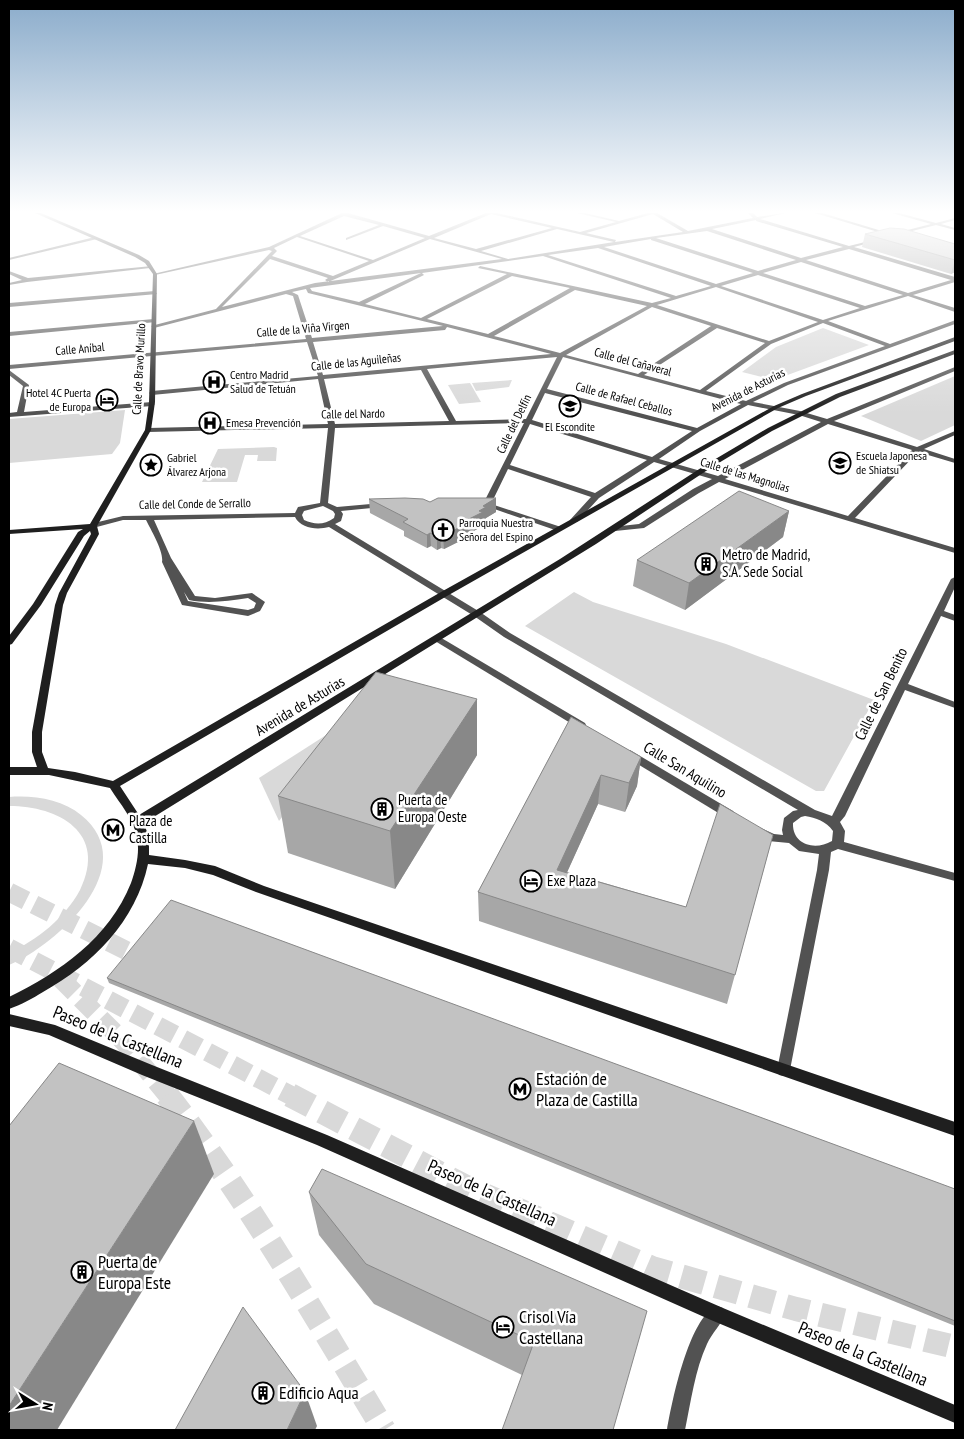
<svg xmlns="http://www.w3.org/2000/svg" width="964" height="1439" font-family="'PT Sans Narrow',sans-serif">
<rect width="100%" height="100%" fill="#fff"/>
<!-- green -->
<g fill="#d9d9d9">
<polygon points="823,328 869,345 774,380 742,372 776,347"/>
<polygon points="955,376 955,425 921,441 861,416"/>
<polygon points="512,380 509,387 476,391 472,383"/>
<polygon points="470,383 481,402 459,404 448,385"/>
<polygon points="125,410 120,443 112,454 9,463 9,419"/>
<polygon points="274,447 277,448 276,461 257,461 258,455 245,455 237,482 202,482 218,449"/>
<polygon points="574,592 593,602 726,644 874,700 824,791 816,791 525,626"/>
<polygon points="359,714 361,715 279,821 259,778"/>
<path d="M9 797C33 795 62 799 81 815 144 866 57 945 9 965V953C37 940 65 918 80 890 108 833 59 806 9 806Z"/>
</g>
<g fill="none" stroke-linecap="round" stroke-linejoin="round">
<!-- highway-tunnel-far1 -->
<g stroke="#d9d9d9" stroke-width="19" stroke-dasharray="19 9" stroke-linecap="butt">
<polyline points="9,892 147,961"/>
<polyline points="9,948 292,1096"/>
<polyline points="61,979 124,1042 168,1096"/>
</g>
<!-- highway-tunnel -->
<g stroke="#d9d9d9" stroke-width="24" stroke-dasharray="24 12" stroke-linecap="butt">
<path d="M167 1095C249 1200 315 1316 384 1430"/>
<polyline points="290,1095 466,1187 652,1268 796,1309 955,1347"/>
</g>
<!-- street -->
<g fill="#525252" fill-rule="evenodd">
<path d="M342 213H348L429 236 486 213H497L580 232 616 222 577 213H585L619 221 648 213H657L688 231 753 218 748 213H753L757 217 785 213 760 219 849 246 877 239V241L854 247 955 277V282L913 295 955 308V312L908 296 828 321 890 344 953 321 955 320V324L788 385 753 402 800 411 827 419 955 367V371L834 421 917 447 955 431V435L924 449 955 459V463L918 452 855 518 955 548V553L719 482 699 493 644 528 615 531 611 529 612 527 639 524 693 489 712 479 654 462 599 498 577 522H574L570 520 591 497 508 469 491 504 561 527 562 529 558 531 480 504 484 502 524 423 335 428 328 503 337 507 382 503 386 505 382 507 341 511 343 514 341 521 335 524 480 612 510 633 815 810 832 816 951 579 955 577V587L944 611 955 615V621L941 616 908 684 955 702V708L905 690 845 816 840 822 845 831 844 842 955 873V881L838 849 831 852 829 870 789 1075 784 1076 779 1075 777 1070 817 870 819 854 799 851 789 843 768 841 757 835 755 832 757 829 761 828 774 834 783 835 782 830 784 818 793 811 798 810 504 637 474 616 329 527C318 530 301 529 295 517L154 520 171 558 195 596 215 598 252 593 265 602 260 611 248 616 182 605 162 562C164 552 151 530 146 520H123L93 528 89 526 90 524 123 516 295 513 298 507 320 503 328 428 148 432 145 430 148 428 328 424 318 379 152 395 149 393 152 391 318 376 307 342 9 369V365L306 339 293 296 286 294 154 328 151 326 216 309 272 251 269 250 155 275 153 274 269 247ZM491 214 552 228 476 249 434 238ZM653 214 683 232 615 242 616 240 586 233ZM344 216 379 225 346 238V240L383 226 425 238 373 260 300 236ZM756 220V221L843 247 801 258 712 229ZM557 229 614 242 508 259 481 251ZM707 231 796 260 758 271 656 238ZM297 237 369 261 333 276 272 256 277 251 274 248ZM430 239 502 259 315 283 222 307 270 259 328 278 325 280 328 282ZM651 239V240L753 273 716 284 604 247ZM598 248 711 286 676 296 548 255ZM849 249 951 280 908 293 806 260ZM543 256 671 298 652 303 480 266 478 268 507 274 421 318 365 304 424 275 422 273ZM801 262 903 295 865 306 763 273ZM421 273 359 302 312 291 310 288ZM758 275 860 308 823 320 721 286ZM512 276 570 288 488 334 427 319ZM716 287 818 322 769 341 657 305ZM306 289 308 293 443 326 312 338 298 295 292 292ZM575 290 647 306 560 353 494 336ZM652 307 711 326 638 374 566 355ZM823 323 885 346 784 383 746 401 706 391 771 344ZM447 327 551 354 323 375 313 342 445 330ZM717 328 765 343 700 390 644 375ZM557 357 526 419 456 421 427 369ZM563 357 725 400 741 404 697 428 547 389ZM421 370 449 421 335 424 324 379ZM545 393 692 431 652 457 532 420ZM748 405 799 415 821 422 718 476 659 459 700 431ZM530 424 647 460 595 493 510 465ZM828 424 912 450 848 516 725 479ZM323 506 333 511 335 514 334 518C324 525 315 525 304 520L302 515 304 511ZM184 592 189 600C209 604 227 601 248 598L256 603 254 608 248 610 188 601ZM805 816C816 818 826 821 833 831L832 841C815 851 792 845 793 823L801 817Z"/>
<polygon points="815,213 822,213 892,234 888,235"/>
<polygon points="892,213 899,213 936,223 955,218 955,220 941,224 955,228 955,230 936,225 896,235 896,233 931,224"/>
<polygon points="95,237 97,239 9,260 9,258"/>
<polygon points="152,266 150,268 27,282 9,285 9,283 22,280 9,274 9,271 28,278"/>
<polygon points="155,291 157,294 9,307 9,303"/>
<polygon points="154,319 156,320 156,322 9,336 9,332"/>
<polygon points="9,370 29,385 24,412 152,402 155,404 152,406 9,417 9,413 17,412 23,386 9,375"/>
<polygon points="438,636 585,723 586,725 581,728 577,727 435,641 433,639 435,637"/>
<polygon points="630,750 733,811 735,814 733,817 725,817 626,757 625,754"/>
<path d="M717 1306 723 1308 725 1314C721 1325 712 1333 707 1344 695 1370 691 1401 685 1430H667C672 1401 689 1317 717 1306Z"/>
</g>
<!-- secondary -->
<g fill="#1f1f1f" fill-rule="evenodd">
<path d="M35 213H41L139 255 149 261 157 274 155 402 151 430 97 526 99 534 67 593 63 605 42 732V752L48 768 75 772 113 781 441 592 774 406 802 394 955 337V341L806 396 778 408 447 596 120 786 139 815 560 559 707 464 768 428 836 394 955 350V354L840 397 772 431 712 467 596 544 144 823 149 838V855L185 860 215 866 264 886 955 1122V1136L256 892 213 875 185 868 148 864C136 921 93 964 43 992 33 998 21 1005 9 1009V997C60 972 109 938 131 883 136 869 140 852 137 838 134 819 120 804 110 788L49 775H9V767H37L32 752V732L55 605 59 593 91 534 90 531 84 536 41 605 12 644 9 645V636L33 604 78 532 83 529 9 534V530L90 524 145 430 149 402 153 274 145 263 135 257Z"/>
<polygon points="9,1014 55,1025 152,1065 327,1135 723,1308 955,1405 955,1423 711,1320 317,1145 142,1075 49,1035 9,1026"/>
</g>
</g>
<!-- wall -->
<g fill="#a7a7a7">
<polygon points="865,234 955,244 955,272 951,274 862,247"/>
<polygon points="369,499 430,502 496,512 486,518 486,521 483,522 483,526 466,535 464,539 444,549 441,548 437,550 431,546 427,548 404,536 404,531 370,513"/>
<polygon points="789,511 783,537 685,610 633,586 637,560"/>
<polygon points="477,699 477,755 395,889 288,853 278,796"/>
<polygon points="571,717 641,757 637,786 625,812 598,804 567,872 686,907 773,835 727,1004 479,921 478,892"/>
<polygon points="107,978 955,1189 955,1326 109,983"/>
<polygon points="309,1192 647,1311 522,1375 374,1304 319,1235"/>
</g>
<!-- shaded-wall -->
<g fill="#888">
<polygon points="955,260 955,272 951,274"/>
<polygon points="496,498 496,512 486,518 486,521 483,522 483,526 466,535 464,539 444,549 443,536 479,511 483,506"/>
<polygon points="789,511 783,537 685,610 689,583"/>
<polygon points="430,533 431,546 427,548 427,535"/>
<polygon points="440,534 441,548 437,550 437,536"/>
<polygon points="477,699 477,755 395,889 390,831"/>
<polygon points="641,757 637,786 625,812 629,783"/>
<polygon points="601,775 598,804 555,899 557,870"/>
<polygon points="194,1121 214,1174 57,1430 9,1430 9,1406"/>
<polygon points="305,1392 317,1426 315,1430 287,1430"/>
</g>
<!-- building -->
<g fill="#c2c2c2" stroke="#888">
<polygon points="890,228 904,229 955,244 955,260 865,234"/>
<polygon points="739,491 789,511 689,583 637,560"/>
<polygon points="405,498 423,499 430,502 438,498 496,498 483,506 486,507 479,511 483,512 465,521 464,525 443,536 440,534 437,536 430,533 427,535 403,522 408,519 369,499"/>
<polygon points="376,672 477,699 390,831 278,796"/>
<polygon points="571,717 641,757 629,783 601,775 557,870 686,907 720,804 773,835 735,975 478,892"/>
<polygon points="171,900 955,1189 955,1321 107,978"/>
<polygon points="59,1063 194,1121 9,1406 9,1126"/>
<polygon points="322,1169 647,1311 613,1430 502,1430 534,1342 366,1264 309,1192"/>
<polygon points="243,1307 305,1392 287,1430 175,1430"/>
</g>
<!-- sky -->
<linearGradient id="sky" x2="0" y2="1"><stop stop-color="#8baccb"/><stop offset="0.51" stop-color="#fff"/><stop offset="1" stop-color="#fff" stop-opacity="0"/></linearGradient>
<rect width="964" height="414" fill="url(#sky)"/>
<!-- icons -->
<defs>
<g id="hospital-ring" transform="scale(1.125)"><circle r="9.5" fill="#fff" stroke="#000" stroke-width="1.5"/><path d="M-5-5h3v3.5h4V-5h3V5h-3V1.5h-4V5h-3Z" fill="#000"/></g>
<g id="hotel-ring" transform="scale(1.125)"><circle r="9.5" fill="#fff" stroke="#000" stroke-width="1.5"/><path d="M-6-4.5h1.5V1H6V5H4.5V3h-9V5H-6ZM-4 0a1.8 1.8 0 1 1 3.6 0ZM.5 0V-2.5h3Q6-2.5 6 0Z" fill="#000"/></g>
<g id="school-ring" transform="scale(1.125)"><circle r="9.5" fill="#fff" stroke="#000" stroke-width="1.5"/><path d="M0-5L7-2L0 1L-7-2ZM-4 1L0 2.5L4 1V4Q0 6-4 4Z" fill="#000"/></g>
<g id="sight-ring" transform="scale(1.125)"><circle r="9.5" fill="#fff" stroke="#000" stroke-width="1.5"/><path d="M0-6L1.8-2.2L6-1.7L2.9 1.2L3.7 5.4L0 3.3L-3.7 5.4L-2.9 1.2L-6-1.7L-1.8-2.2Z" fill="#000"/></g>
<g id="church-ring" transform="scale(1.125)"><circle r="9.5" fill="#fff" stroke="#000" stroke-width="1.5"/><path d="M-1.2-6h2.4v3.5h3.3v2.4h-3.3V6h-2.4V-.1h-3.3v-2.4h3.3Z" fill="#000"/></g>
<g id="building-ring" transform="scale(1.125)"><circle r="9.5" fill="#fff" stroke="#000" stroke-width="1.5"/><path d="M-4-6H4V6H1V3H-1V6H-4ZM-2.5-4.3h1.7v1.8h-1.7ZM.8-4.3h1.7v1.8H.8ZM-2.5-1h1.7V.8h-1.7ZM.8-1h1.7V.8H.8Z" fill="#000"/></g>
<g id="metro-ring" transform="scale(1.125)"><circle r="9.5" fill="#fff" stroke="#000" stroke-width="1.5"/><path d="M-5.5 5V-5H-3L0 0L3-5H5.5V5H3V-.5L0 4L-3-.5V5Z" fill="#000"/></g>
</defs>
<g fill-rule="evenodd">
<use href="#hospital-ring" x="214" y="382"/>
<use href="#hotel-ring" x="107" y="400"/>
<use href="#school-ring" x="570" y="406"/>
<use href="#hospital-ring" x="210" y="423"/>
<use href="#school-ring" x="840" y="463"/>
<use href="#sight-ring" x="151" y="465"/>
<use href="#church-ring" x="443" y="530"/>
<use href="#building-ring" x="706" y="564"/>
<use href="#building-ring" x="382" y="809"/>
<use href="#metro-ring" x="113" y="830"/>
<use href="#hotel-ring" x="531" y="881"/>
<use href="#metro-ring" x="520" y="1089"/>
<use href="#building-ring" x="82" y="1272"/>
<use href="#hotel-ring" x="503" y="1327"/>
<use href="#building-ring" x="263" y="1393"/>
</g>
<g text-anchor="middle" stroke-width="5" stroke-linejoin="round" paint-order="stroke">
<!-- far-street labels -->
<g font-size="12" fill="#000" stroke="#fff">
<text transform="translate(303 329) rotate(-5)" y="4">Calle de la Viña Virgen</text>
<text transform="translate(80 349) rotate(-5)" y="4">Calle Aníbal</text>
<text transform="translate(356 362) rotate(-6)" y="4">Calle de las Aguileñas</text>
<text transform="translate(633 362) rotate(15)" y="4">Calle del Cañaveral</text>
<text transform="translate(139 369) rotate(-87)" y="4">Calle de Bravo Murillo</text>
<text transform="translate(748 390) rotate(-27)" y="4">Avenida de Asturias</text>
<text transform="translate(624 399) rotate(15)" y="4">Calle de Rafael Ceballos</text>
<text transform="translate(353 414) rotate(-1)" y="4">Calle del Nardo</text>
<text transform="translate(514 424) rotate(-64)" y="4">Calle del Delfín</text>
<text transform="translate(745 475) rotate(17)" y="4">Calle de las Magnolias</text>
<text transform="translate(195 504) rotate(-1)" y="4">Calle del Conde de Serrallo</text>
</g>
<!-- far-poi labels -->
<g font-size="12" fill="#000" stroke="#fff" text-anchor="start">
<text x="230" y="379">Centro Madrid<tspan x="230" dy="14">Salud de Tetuán</tspan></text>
<text x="91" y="397" text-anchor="end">Hotel 4C Puerta<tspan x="91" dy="14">de Europa</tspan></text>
<text x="226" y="427">Emesa Prevención</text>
<text x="570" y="431" text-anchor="middle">El Escondite</text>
<text x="856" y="460">Escuela Japonesa<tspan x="856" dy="14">de Shiatsu</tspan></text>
<text x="167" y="462">Gabriel<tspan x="167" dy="14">Álvarez Arjona</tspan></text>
<text x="459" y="527">Parroquia Nuestra<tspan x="459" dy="14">Señora del Espino</tspan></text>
</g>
<!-- poi labels -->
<g font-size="15" fill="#000" stroke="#fff" text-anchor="start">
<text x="722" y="560">Metro de Madrid,<tspan x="722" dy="17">S.A. Sede Social</tspan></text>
<text x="398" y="805">Puerta de<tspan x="398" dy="17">Europa Oeste</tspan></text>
<text x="129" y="826">Plaza de<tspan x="129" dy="17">Castilla</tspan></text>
<text x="547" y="886">Exe Plaza</text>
</g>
<!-- street labels -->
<g font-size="15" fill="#000" stroke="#fff">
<text transform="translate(881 694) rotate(-64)" y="5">Calle de San Benito</text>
<text transform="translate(300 706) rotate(-31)" y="5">Avenida de Asturias</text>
<text transform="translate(685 770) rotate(31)" y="5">Calle San Aquilino</text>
</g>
<!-- near-street labels -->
<g font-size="18" fill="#000" stroke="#fff">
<text transform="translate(118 1037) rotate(22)" y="6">Paseo de la Castellana</text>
<text transform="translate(492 1193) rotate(24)" y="6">Paseo de la Castellana</text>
<text transform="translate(863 1354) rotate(23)" y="6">Paseo de la Castellana</text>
</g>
<!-- near-poi labels -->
<g font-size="18" fill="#000" stroke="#fff" text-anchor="start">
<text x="536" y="1085">Estación de<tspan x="536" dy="21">Plaza de Castilla</tspan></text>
<text x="98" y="1268">Puerta de<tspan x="98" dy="21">Europa Este</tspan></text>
<text x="519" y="1323">Crisol Vía<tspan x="519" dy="21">Castellana</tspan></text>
<text x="279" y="1399">Edificio Aqua</text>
</g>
</g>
<!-- border -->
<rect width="964" height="1439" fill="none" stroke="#000000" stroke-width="20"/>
<!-- north arrow -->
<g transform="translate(35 1404) rotate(101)" stroke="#ffffff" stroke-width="4" paint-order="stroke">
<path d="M0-4L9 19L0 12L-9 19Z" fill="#000000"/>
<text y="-8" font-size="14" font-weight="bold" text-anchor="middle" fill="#000000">N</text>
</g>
</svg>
